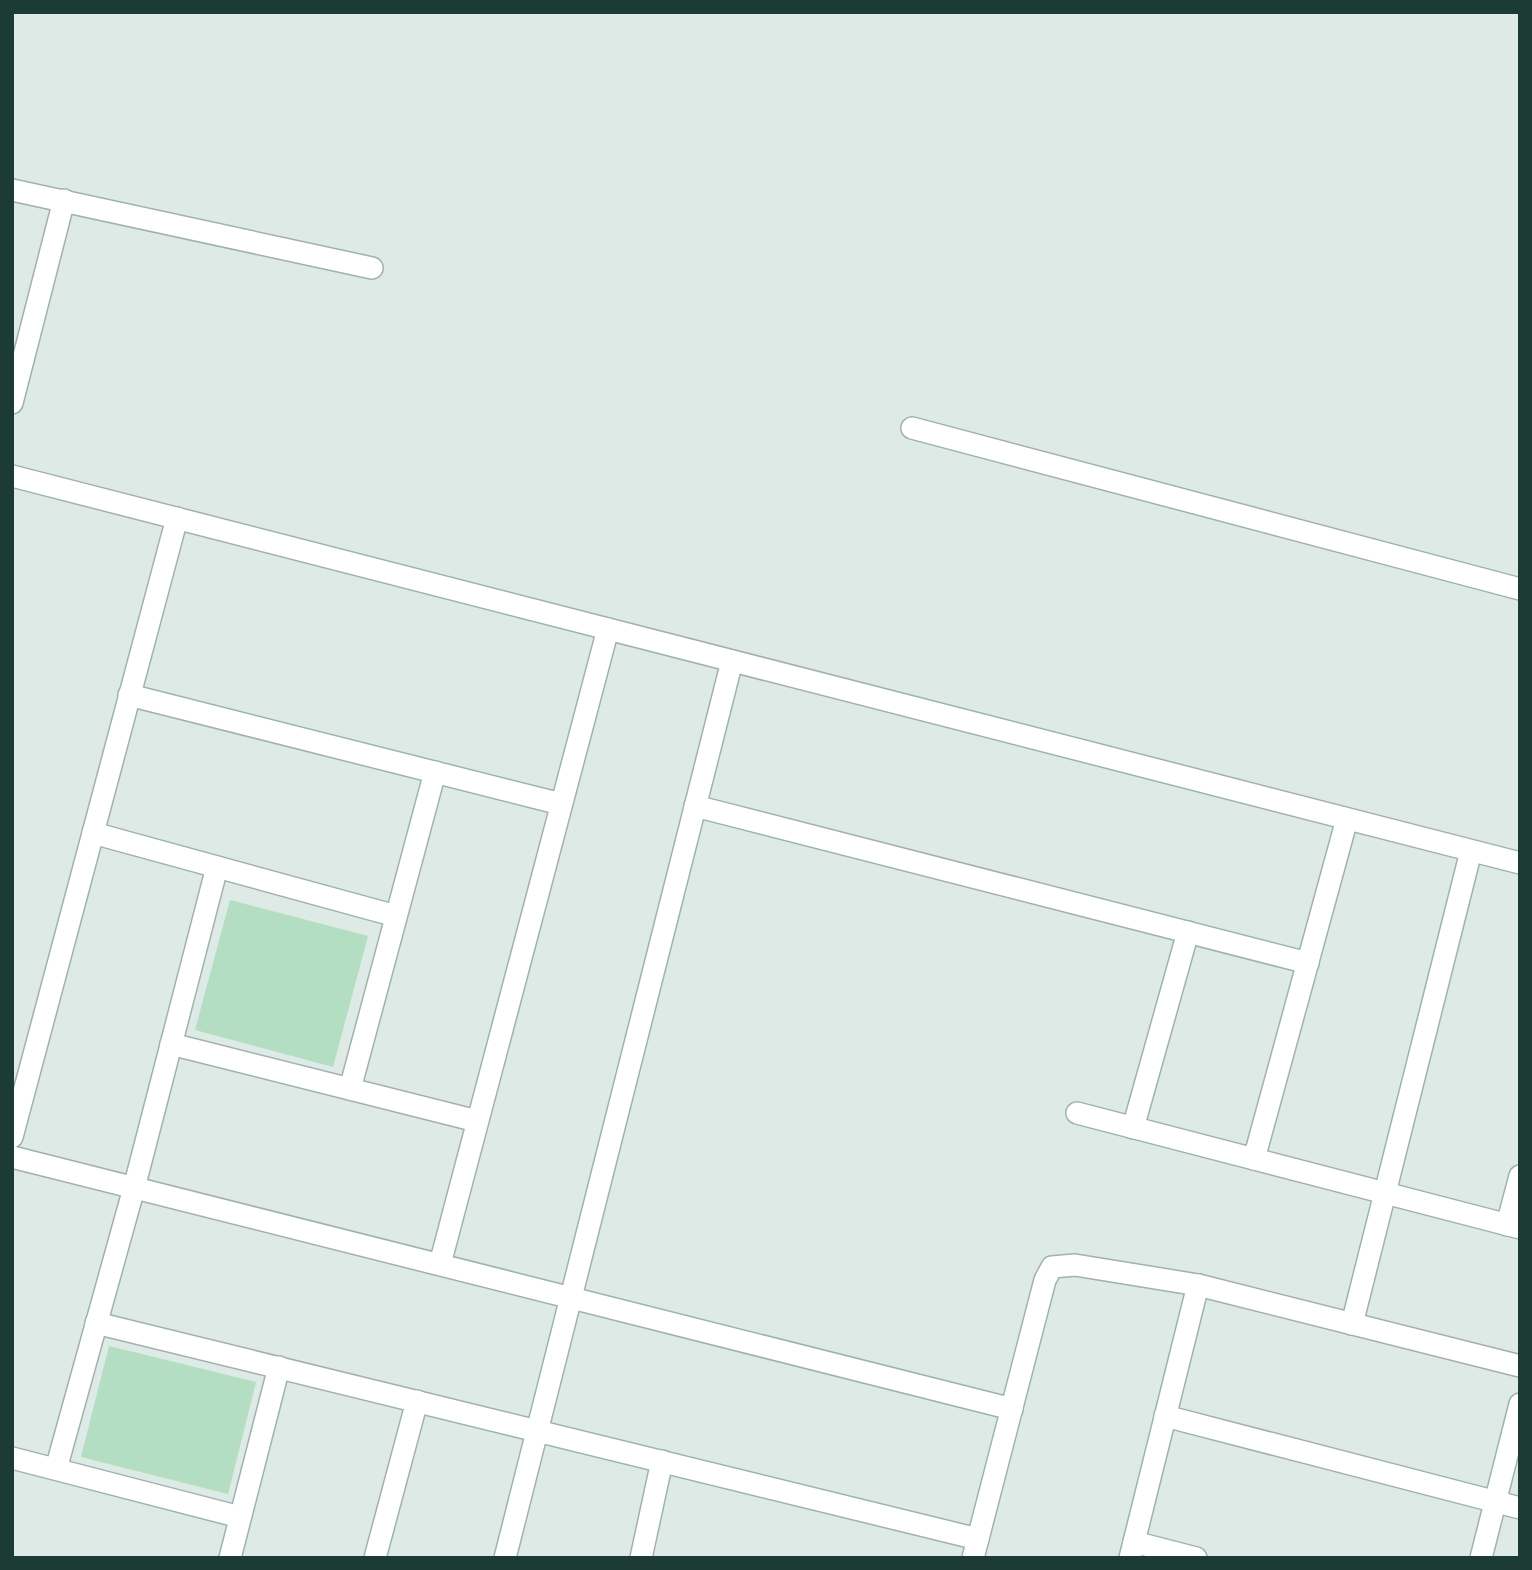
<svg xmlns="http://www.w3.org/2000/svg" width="1532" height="1570" font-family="'DejaVu Sans',sans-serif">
<rect width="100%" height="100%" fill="#ddeae5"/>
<!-- park -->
<g fill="#b3dec2">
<polygon points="230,900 368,936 333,1067 195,1030"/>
<polygon points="109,1346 256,1382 228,1494 81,1457"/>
</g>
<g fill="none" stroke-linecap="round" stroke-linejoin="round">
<!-- minor casing -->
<g stroke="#a0b2ad" stroke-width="24">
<g id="minor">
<polyline points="12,190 372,268"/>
<polyline points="12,403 64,200"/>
<polyline points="912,428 1520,589"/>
<polyline points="12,476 1520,863"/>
<polyline points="129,695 561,804"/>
<polyline points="695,806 1308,963"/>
<polyline points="93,833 396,916"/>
<polyline points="171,1044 477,1121"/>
<polyline points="350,1089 435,772"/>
<polyline points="1077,1113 1520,1228"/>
<polyline points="1133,1128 1188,932"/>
<polyline points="12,1137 177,518"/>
<polyline points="12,1157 1012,1409"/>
<polyline points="1254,1159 1347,819"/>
<polyline points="1507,1225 1520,1176"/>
<polyline points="440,1264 608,629"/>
<polyline points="96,1323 978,1539"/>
<polyline points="1352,1324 1471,851"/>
<polyline points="1165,1416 1520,1508"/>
<polyline points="12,1458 240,1517"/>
<polyline points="56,1469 134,1188 217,867"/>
<polyline points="1134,1542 1196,1558"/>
<polyline points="230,1558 279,1367"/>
<polyline points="375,1558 417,1401"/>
<polyline points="505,1558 732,661"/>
<polyline points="641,1558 662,1461"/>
<polyline points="973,1558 1045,1280 1052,1267 1075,1265 1198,1285 1520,1366"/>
<polyline points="1130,1558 1198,1285"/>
<polyline points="1481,1558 1520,1404"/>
</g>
</g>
<!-- minor -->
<use href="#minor" stroke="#fff" stroke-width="21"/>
</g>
<!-- border -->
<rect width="1532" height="1570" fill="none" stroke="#1d3b35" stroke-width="28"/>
</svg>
